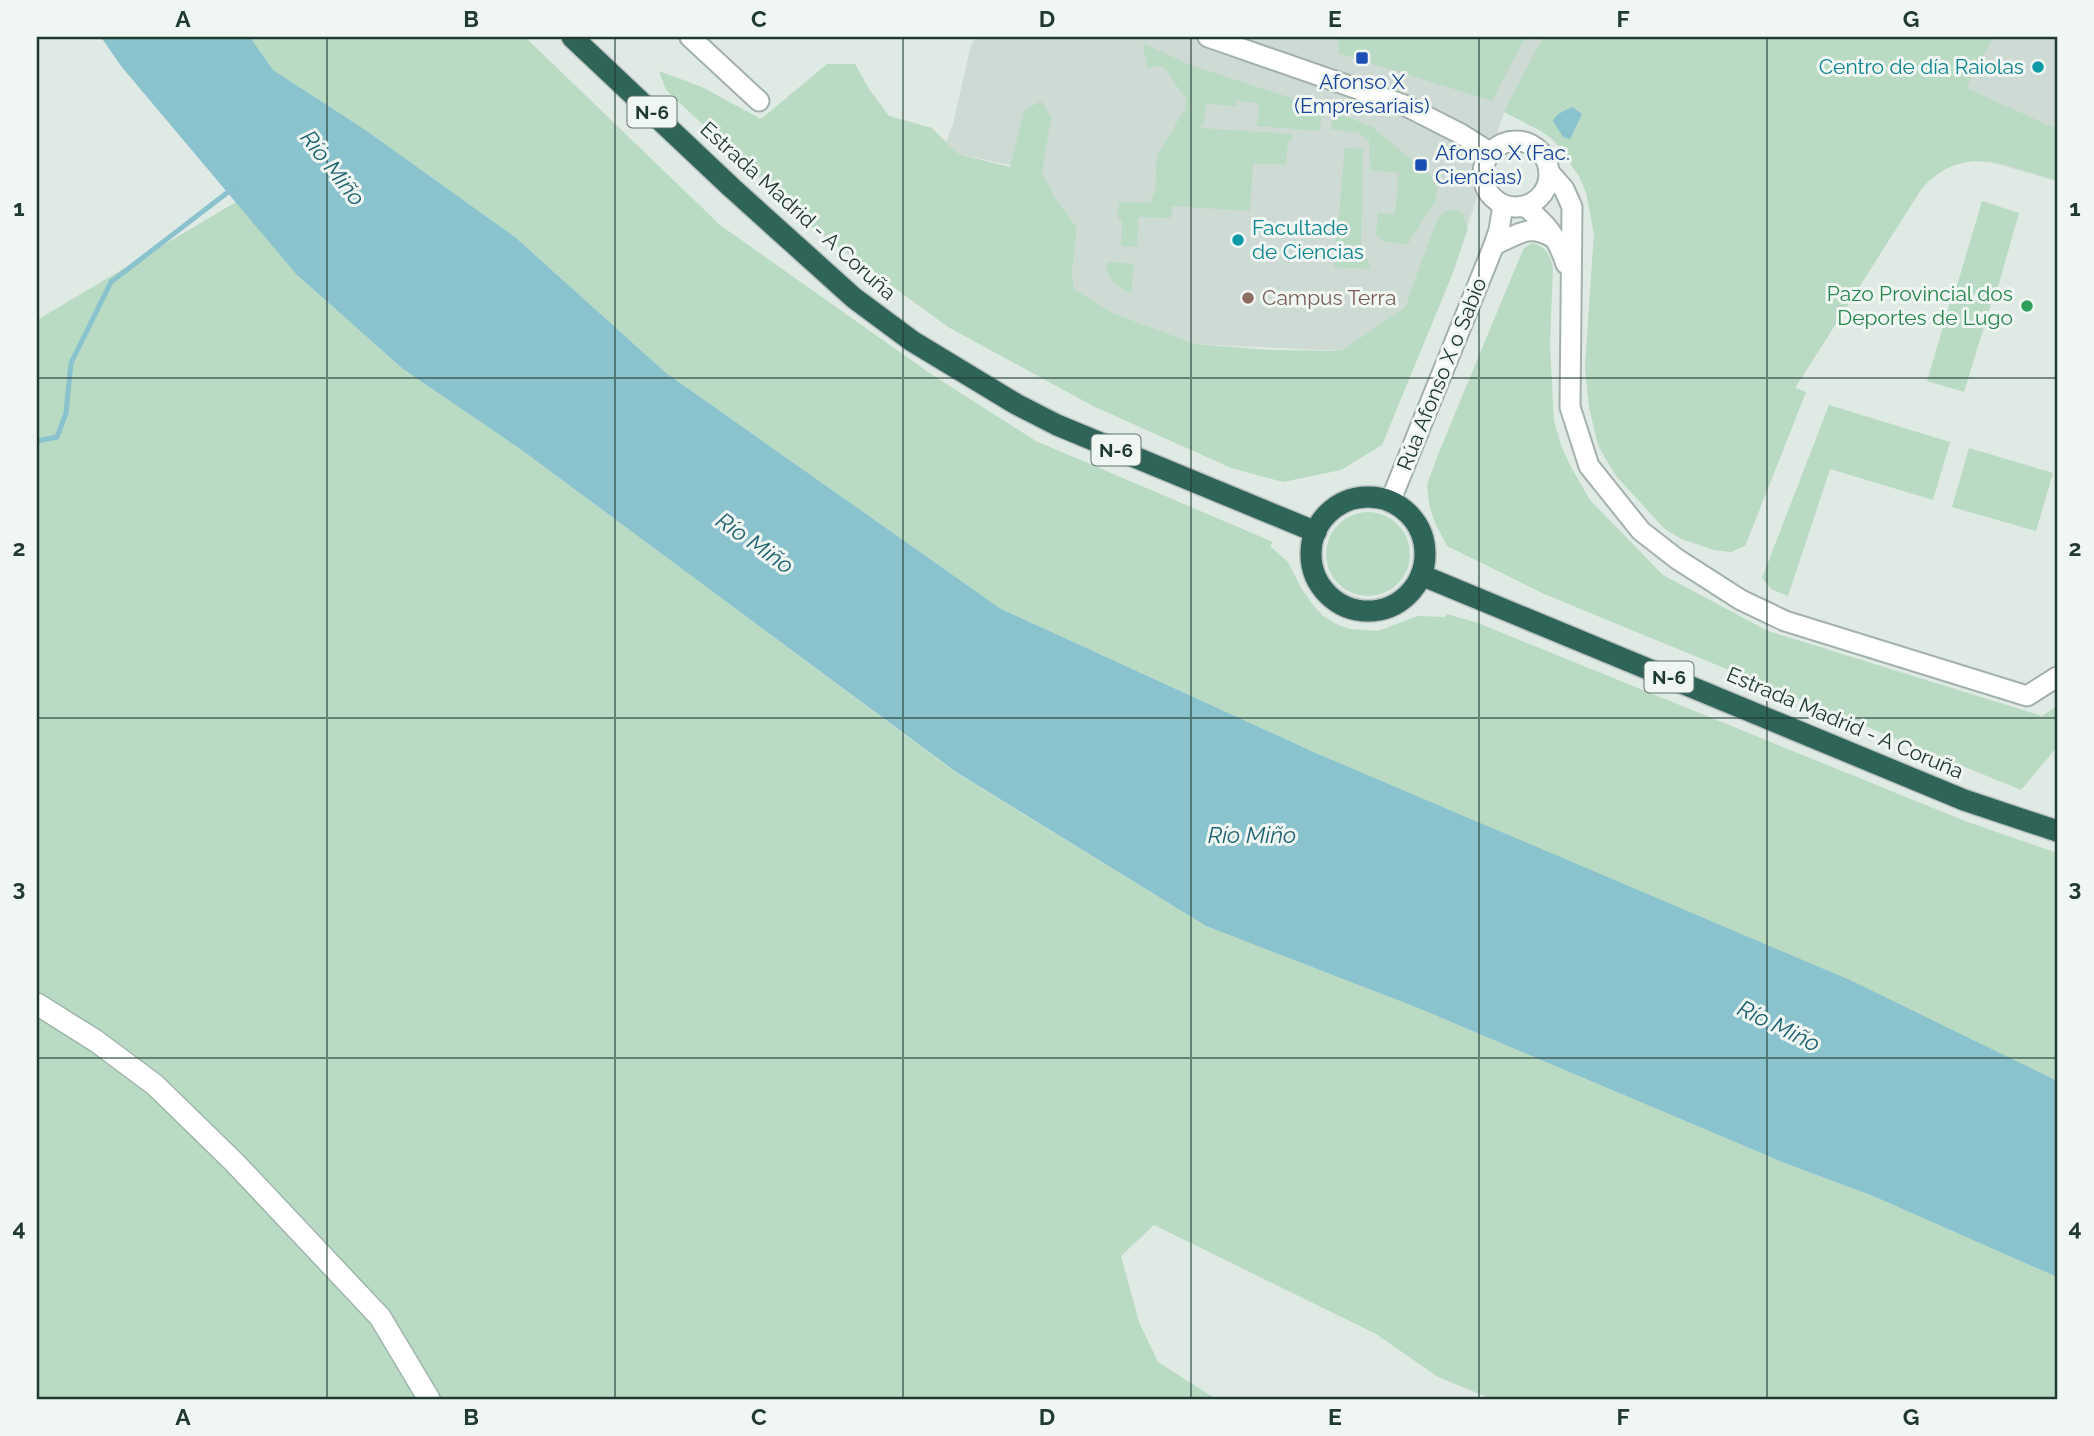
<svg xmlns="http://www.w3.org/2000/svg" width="2094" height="1436" font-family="Raleway,sans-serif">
<rect width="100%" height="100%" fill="#e0eae5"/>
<!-- built -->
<polygon fill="#cedad4" points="976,37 2057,37 2057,181 1990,162 1972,161 1950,166 1932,178 1922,188 1795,388 1806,392 1745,546 1731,552 1714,550 1682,539 1665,529 1617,477 1599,448 1589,407 1585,367 1594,234 1586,192 1579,176 1554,141 1539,129 1504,112 1452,275 1416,278 1405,307 1341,351 1195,344 1113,313 1074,289 1072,274 1077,227 1057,201 1042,172 958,154 946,142 953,124 971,45"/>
<!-- green -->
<g fill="#b9dac3">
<polygon points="250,37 525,37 720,225 931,374 1036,441 1273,542 1270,546 1288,562 1301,588 1313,605 1323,616 1338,625 1350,629 1378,631 1418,616 1445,617 1447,614 1478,623 1965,821 2057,853 2057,1081 1318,754 1001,609 666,373 515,237 364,129 273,70"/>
<polygon points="1338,37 1508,38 1525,37 1492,101 1339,53"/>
<path d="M1543 37H1993L1966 88 2057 129V181C2007 166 1964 142 1922 188L1795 388 1806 392 1745 546 1731 552 1714 550 1682 539 1665 529 1617 477 1603 454 1597 441 1589 407 1585 367 1594 234 1586 192 1579 176 1554 140 1539 130 1504 112Z"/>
<polygon points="1143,43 1187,64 1322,108 1320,131 1257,126 1259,103 1237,101 1236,106 1206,104 1204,124 1201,124 1201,128 1293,134 1292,141 1288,141 1286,165 1253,163 1250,211 1172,206 1171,218 1138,217 1137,247 1121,246 1122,220 1118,219 1119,202 1150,203 1155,191 1157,156 1185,109 1186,99 1166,70 1161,66 1147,68"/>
<path d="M827 64H855L869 89 889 116 932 128 958 154 1010 167 1024 111 1041 101 1051 118 1042 172 1057 201 1077 227 1072 274 1074 289 1113 313 1195 344 1270 350 1341 351 1405 307 1437 220C1444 210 1452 207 1462 213L1468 228 1452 275 1382 445 1341 470 1283 482 1231 468 1093 406 948 327 813 228 666 90 659 71 702 87 761 119Z"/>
<polygon points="1333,111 1372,127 1431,176 1437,188 1436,200 1407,245 1384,241 1376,235 1378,213 1395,215 1399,173 1370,170 1369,140 1359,133 1331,129"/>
<polygon points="1345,148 1363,149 1361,243 1371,269 1334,267"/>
<polygon points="1982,201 2019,213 1994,301 1956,289"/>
<polygon points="236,202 296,274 403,369 523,451 955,772 1206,926 1418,1008 1787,1164 1873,1196 2057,1277 2057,1399 1492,1399 1438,1377 1376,1334 1154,1225 1121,1256 1139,1322 1158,1362 1216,1399 37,1399 37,320"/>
<path d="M1532 243C1546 247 1550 254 1553 268L1550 345 1554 421 1561 445 1571 467 1590 500 1663 575 1768 631 2042 716 2057 706V747L2021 790 1544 594 1447 546 1435 523 1429 504 1427 485 1437 457 1515 269 1524 248Z"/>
<path d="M1109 262 1134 264 1131 293C1116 287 1109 281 1106 265Z"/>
<polygon points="1953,293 1991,304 1964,392 1927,381"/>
<polygon points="1829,405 1950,442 1933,500 1830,469 1788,596 1771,589 1762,578"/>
<polygon points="1969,448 2053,473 2036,531 1952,507"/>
<circle cx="1368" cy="554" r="42"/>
</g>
<!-- water -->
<g fill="#8ac2cd">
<polygon points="101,37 250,37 273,70 364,129 515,237 666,373 1001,609 1318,754 1852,981 2057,1081 2057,1277 1873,1196 1787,1164 1418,1008 1206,926 956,772 523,451 403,369 296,274 121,66"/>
<path d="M1572 107 1582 114 1570 139 1563 137 1553 121C1556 113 1565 111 1572 107Z"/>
</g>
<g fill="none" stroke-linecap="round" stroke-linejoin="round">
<!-- stream -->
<polyline stroke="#8ac2cd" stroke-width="5" points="37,441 57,437 66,413 71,363 111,282 232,189"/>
<!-- street casing -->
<g stroke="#a3b1ac" stroke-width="23">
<g id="street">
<polyline points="690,37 759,101"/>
<polyline points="1208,37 1404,105 1461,134 1491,153"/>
<circle cx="1516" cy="174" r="33"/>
<polyline points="1549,172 1564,189 1572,207 1570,407 1589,466 1641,531 1677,559 1741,600 1785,621 2027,696 2057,677"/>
<path d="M1525 206C1548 226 1556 235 1566 264"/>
<path d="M1494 245C1519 234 1529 223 1554 238"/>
<polyline points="1390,502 1494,245 1499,230 1503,205"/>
</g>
</g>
<!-- secondary casing -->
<g stroke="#9fb5ad" stroke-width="24">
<polyline id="secondary" points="37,1004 96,1041 155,1085 235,1163 380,1317 429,1399"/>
</g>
<!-- highway casing -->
<g stroke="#bcc4c2" stroke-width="24">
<g id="highway">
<polyline points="572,37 732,188 854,298 912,341 1016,404 1057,425 1316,532"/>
<circle cx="1368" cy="554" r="57"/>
<polyline points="1421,575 1964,800 2057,831"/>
</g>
</g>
<!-- street -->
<use href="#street" stroke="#fff" stroke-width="19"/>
<!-- secondary -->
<use href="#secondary" stroke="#fff" stroke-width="21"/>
<!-- highway -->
<use href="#highway" stroke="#2f6459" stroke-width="21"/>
</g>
<!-- grid -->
<path fill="none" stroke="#213933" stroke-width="2" stroke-opacity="0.55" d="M327 37V1399M615 37V1399M903 37V1399M1191 37V1399M1479 37V1399M1767 37V1399M37 378H2057M37 718H2057M37 1058H2057"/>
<!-- markers -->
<g fill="#1a4fb4" stroke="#f0f7f3" stroke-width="2.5">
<rect x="1355" y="51" width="14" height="14" rx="3.5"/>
<rect x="1414" y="158" width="14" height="14" rx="3.5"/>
</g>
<g fill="#0f9aa8" stroke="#f0f7f3" stroke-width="2.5">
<circle cx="2038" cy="67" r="7"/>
<circle cx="1238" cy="240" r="7"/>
</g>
<circle fill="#8d6e63" stroke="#f0f7f3" stroke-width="2.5" cx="1248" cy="298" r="7"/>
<circle fill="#2e9e5b" stroke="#f0f7f3" stroke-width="2.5" cx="2027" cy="306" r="7"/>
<g text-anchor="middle" stroke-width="6" stroke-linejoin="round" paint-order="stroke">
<!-- shield labels -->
<g fill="#f0f7f3" stroke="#5f726d" stroke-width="2">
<rect x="627.5" y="96.5" width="49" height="31" rx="5"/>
<rect x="1091.5" y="434.5" width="49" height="31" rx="5"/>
<rect x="1644.5" y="661.5" width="49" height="31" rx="5"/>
</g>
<g font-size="19" font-weight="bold" fill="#213933">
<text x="652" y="119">N-6</text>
<text x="1116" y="457">N-6</text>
<text x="1669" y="684">N-6</text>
</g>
<!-- culture labels -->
<g font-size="21" fill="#0d838f" stroke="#f0f7f3" text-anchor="end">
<text x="2024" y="74">Centro de día Raiolas</text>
<text x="1252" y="235" text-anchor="start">Facultade<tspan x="1252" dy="24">de Ciencias</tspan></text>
</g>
<!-- transit labels -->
<g font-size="21" fill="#164399" stroke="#f0f7f3">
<text x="1362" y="89">Afonso X<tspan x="1362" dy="24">(Empresariais)</tspan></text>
<text x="1435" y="160" text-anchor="start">Afonso X (Fac.<tspan x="1435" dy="24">Ciencias)</tspan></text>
</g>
<!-- street labels -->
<g font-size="21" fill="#213933" stroke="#f0f7f3">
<text transform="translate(798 211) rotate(42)" y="7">Estrada Madrid - A Coruña</text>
<text transform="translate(1442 374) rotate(-68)" y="7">Rúa Afonso X o Sabio</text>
<text transform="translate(1845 723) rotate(23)" y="7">Estrada Madrid - A Coruña</text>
</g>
<!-- leisure labels -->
<g font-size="21" fill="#27864d" stroke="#f0f7f3" text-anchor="end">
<text x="2013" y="301">Pazo Provincial dos<tspan x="2013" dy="24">Deportes de Lugo</tspan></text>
</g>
<!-- education labels -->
<g font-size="21" fill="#785e54" stroke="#f0f7f3" text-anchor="start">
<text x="1262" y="305">Campus Terra</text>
</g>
<!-- water labels -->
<g font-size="23" font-style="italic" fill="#1f6371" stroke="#f0f7f3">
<text transform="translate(333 168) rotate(52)" y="8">Río Miño</text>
<text transform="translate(755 543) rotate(35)" y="8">Río Miño</text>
<text x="1252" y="843">Río Miño</text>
<text transform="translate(1779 1026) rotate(26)" y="8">Río Miño</text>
</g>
</g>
<!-- border -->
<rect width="2094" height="1436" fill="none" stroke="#f0f7f3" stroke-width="77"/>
<rect x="38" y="38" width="2018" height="1360" fill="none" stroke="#213933" stroke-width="2.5"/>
<g font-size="23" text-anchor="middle" font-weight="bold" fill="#213933">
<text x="183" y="27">A</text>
<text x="471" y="27">B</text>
<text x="759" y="27">C</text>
<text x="1047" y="27">D</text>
<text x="1335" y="27">E</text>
<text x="1623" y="27">F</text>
<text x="1911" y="27">G</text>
<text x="19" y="216">1</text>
<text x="2075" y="216">1</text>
<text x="19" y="556">2</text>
<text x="2075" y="556">2</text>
<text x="19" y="896">3</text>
<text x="2075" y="896">3</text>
<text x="19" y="1236">4</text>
<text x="2075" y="1236">4</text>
<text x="183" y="1425">A</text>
<text x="471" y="1425">B</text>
<text x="759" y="1425">C</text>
<text x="1047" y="1425">D</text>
<text x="1335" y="1425">E</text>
<text x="1623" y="1425">F</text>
<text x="1911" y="1425">G</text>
</g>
</svg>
